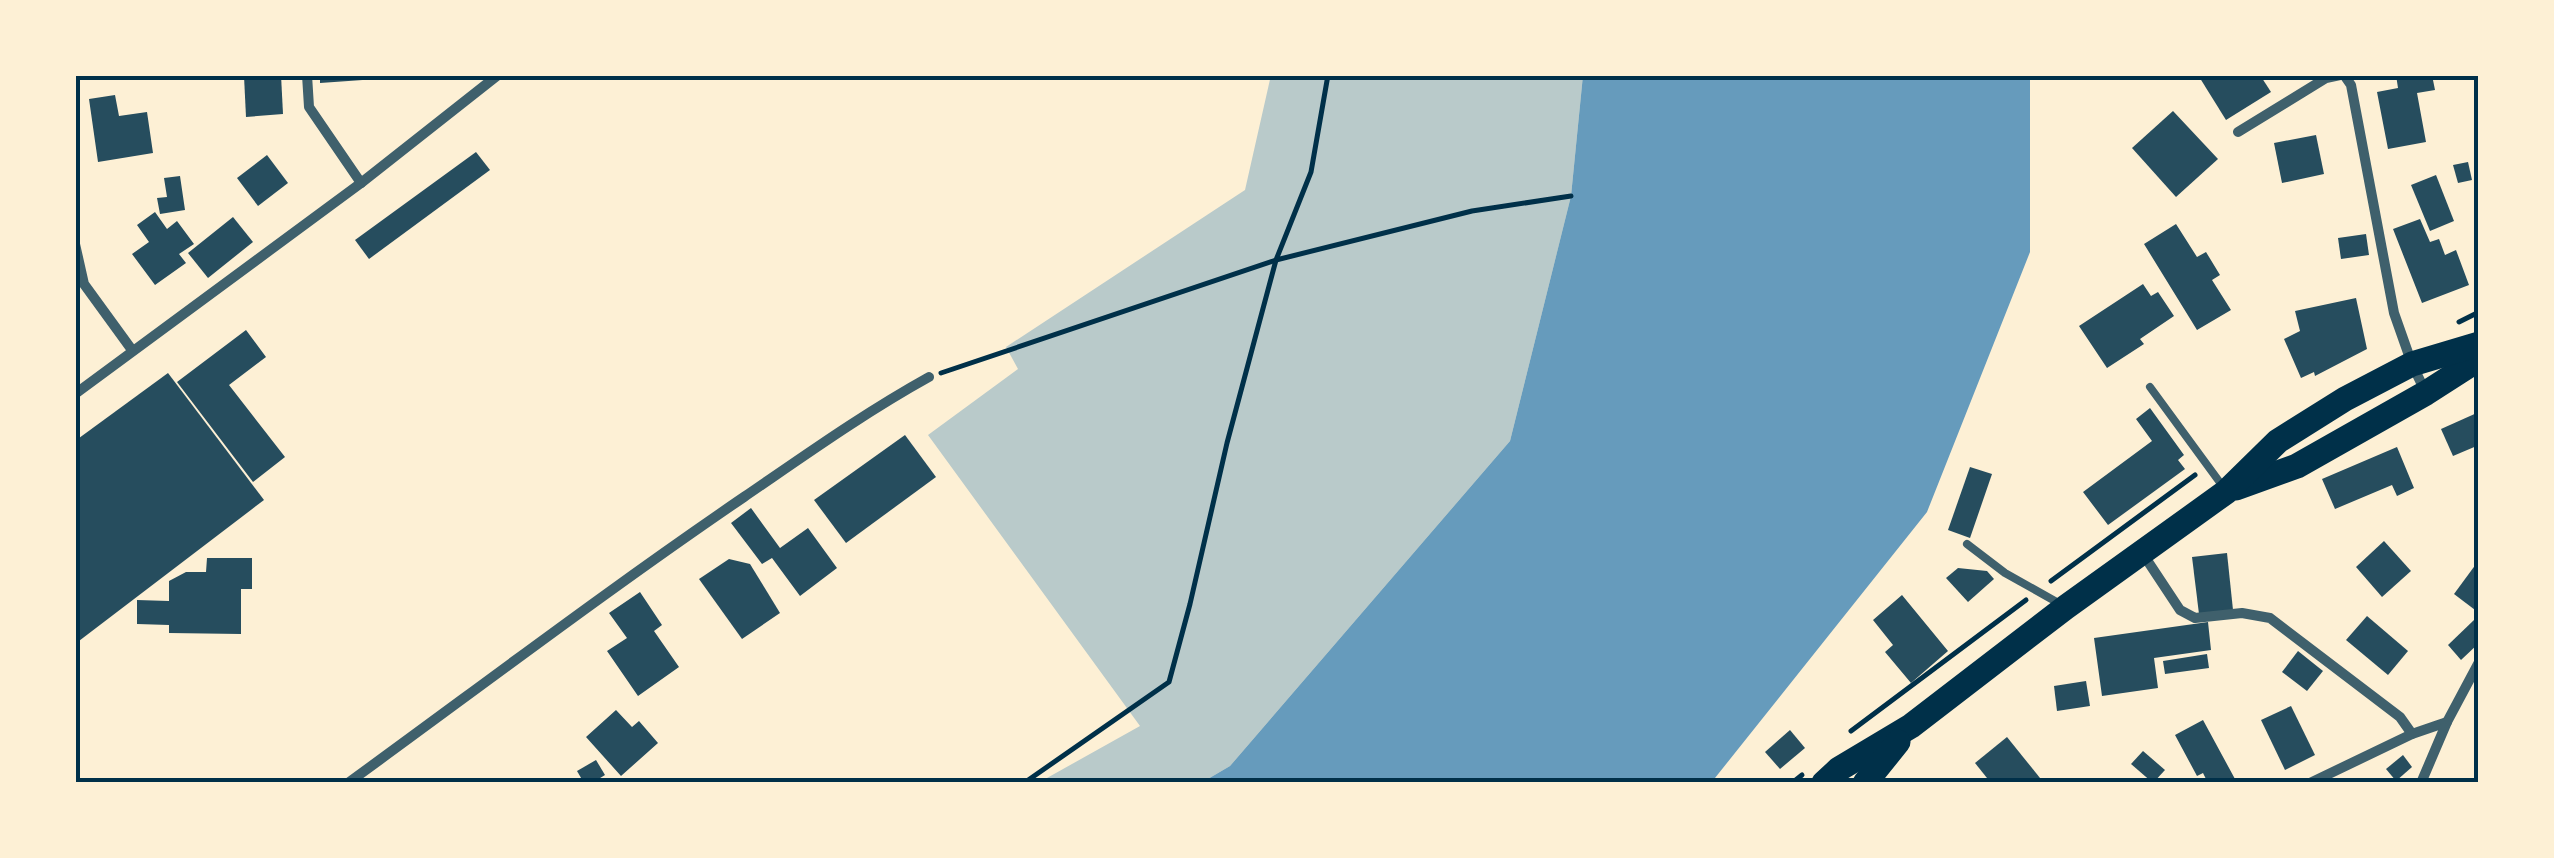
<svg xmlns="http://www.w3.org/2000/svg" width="2554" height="858" font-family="'Space Grotesk',sans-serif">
<rect width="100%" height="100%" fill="#fdf0d5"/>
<!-- green -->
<polygon fill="#b9caca" points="1271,75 1583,75 1571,196 1510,441 1230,766 1201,783 1038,783 1140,726 928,435 1018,369 1006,347 1245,190"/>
<!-- water -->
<polygon fill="#669bbc" points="1583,75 2030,75 2030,252 1927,512 1711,783 1201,783 1230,766 1510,441 1571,196"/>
<!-- building -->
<g fill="#264d5e">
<polygon points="281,75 283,114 246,117 244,76"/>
<polygon points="320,75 391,75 391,78 320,83"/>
<polygon points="2198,75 2260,75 2271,92 2226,120"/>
<polygon points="2396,75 2432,75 2435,90 2417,93 2426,142 2388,149 2377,92 2398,88"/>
<polygon points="115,95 119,116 147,112 153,153 98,162 89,99"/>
<polygon points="2173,111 2218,159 2176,197 2132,148"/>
<polygon points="2316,135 2324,174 2282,183 2274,143"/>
<polygon points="476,152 490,170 369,259 355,240"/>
<polygon points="267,155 288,183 258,206 237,178"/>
<polygon points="2468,162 2472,180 2458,183 2453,165"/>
<polygon points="2436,175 2454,221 2430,231 2411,185"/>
<polygon points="180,176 185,210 160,214 157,198 167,197 164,178"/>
<polygon points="155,212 167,229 177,221 194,244 179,254 186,263 155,285 132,254 149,242 137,225"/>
<polygon points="233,217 253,242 208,278 188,253"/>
<polygon points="2420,219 2430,242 2439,239 2445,255 2456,250 2469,285 2422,303 2393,229"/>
<polygon points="2176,224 2197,257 2206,252 2220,275 2212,280 2231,310 2197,330 2144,244"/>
<polygon points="2366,234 2369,255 2341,259 2338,238"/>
<polygon points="2143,284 2151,296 2158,292 2174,316 2140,339 2144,344 2107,368 2079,326"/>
<polygon points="2356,298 2367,349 2315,376 2314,372 2301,378 2284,339 2300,331 2295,311"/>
<polygon points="246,330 266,357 229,385 285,457 253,482 177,382"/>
<polygon points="168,373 264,500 75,644 75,441"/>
<polygon points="2150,408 2184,455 2178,460 2185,469 2108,525 2083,492 2152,441 2136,419"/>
<polygon points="2479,412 2479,445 2453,456 2441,429"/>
<polygon points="905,435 936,477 846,543 814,500"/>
<polygon points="2397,447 2414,488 2397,496 2392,485 2335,509 2322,479"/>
<polygon points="1970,467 1992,474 1970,538 1948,530"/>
<polygon points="751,508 780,548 808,528 837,568 800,596 772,558 762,564 731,523"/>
<polygon points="2384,541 2411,571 2382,597 2356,567"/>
<polygon points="2227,553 2233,610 2199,614 2192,557"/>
<polygon points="207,558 252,558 252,589 241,589 241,634 169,633 169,625 137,624 137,600 169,601 169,581 186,572 206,572"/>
<polygon points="729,559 750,564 780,613 742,639 699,579"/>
<polygon points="2479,560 2479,613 2454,594"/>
<polygon points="1958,568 1987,571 1994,579 1968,602 1946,578"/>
<polygon points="640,592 662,625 654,631 679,667 638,696 607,651 627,638 609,613"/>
<polygon points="1902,595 1948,651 1911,683 1885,652 1893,645 1873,620"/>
<polygon points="2367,616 2408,651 2388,675 2346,640"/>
<polygon points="2474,620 2479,626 2479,643 2461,660 2448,645"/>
<polygon points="2208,622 2211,650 2154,658 2158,688 2102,696 2094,638"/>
<polygon points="2298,651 2323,671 2307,691 2282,672"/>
<polygon points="2207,654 2209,668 2165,674 2163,661"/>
<polygon points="2086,681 2090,706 2057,711 2054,686"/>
<polygon points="2291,706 2315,755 2285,770 2261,720"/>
<polygon points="616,710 632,727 639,721 658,743 621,776 586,737"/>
<polygon points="2203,720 2235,779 2228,783 2208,783 2203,773 2197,776 2175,735"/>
<polygon points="1790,730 1805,748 1780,769 1765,752"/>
<polygon points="2007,737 2044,783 1991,783 1975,763"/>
<polygon points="2143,751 2165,770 2153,783 2131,764"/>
<polygon points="2403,755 2412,767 2396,781 2386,769"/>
<polygon points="596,760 605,775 592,783 584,783 577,771"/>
</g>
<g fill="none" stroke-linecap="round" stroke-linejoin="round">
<!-- path -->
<g stroke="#003049" stroke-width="5">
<polyline points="2459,322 2479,312"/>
<polyline points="941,373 1276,260 1472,211 1571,196"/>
<polyline points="2051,581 2195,475"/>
<polyline points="1851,731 2026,600"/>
<polyline points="1024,783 1169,682 1190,604 1227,443 1276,260 1311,172 1328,75"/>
<polyline points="1792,783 1802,775"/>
</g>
<!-- service -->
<g stroke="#3f606c" stroke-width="8">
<polyline points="2150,387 2224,488"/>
<polyline points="1967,544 2005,573 2062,605"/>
</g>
<!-- minor -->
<g stroke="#3f606c" stroke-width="10">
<polyline points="307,75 309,107 361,183"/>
<polyline points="2344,75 2351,85 2394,313 2412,364 2425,391"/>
<polyline points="2238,132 2326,78 2340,75"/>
<polyline points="75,244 84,284 132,350"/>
<polyline points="75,394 361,183 498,75"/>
<polyline points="2143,554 2180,610 2195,618 2242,613 2270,618 2400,717 2412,734"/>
<path d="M348 783C480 687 609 589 744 497 804 456 864 413 929 377"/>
<polyline points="2310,783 2412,734 2447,722"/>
<polyline points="2421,783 2447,722 2479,662"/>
</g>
<!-- primary -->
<g stroke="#003049" stroke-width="25">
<polyline points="2236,488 2297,466 2426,393 2479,359"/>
<polyline points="1824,783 1839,769 1911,726 2066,607 2226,492 2278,441 2345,399 2412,364 2479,344"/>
<polyline points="1865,783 1898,742"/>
</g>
</g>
<!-- border -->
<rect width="2554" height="858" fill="none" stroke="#fdf0d5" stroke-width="155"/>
<rect x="78" y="78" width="2398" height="702" fill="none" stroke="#003049" stroke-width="4"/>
</svg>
